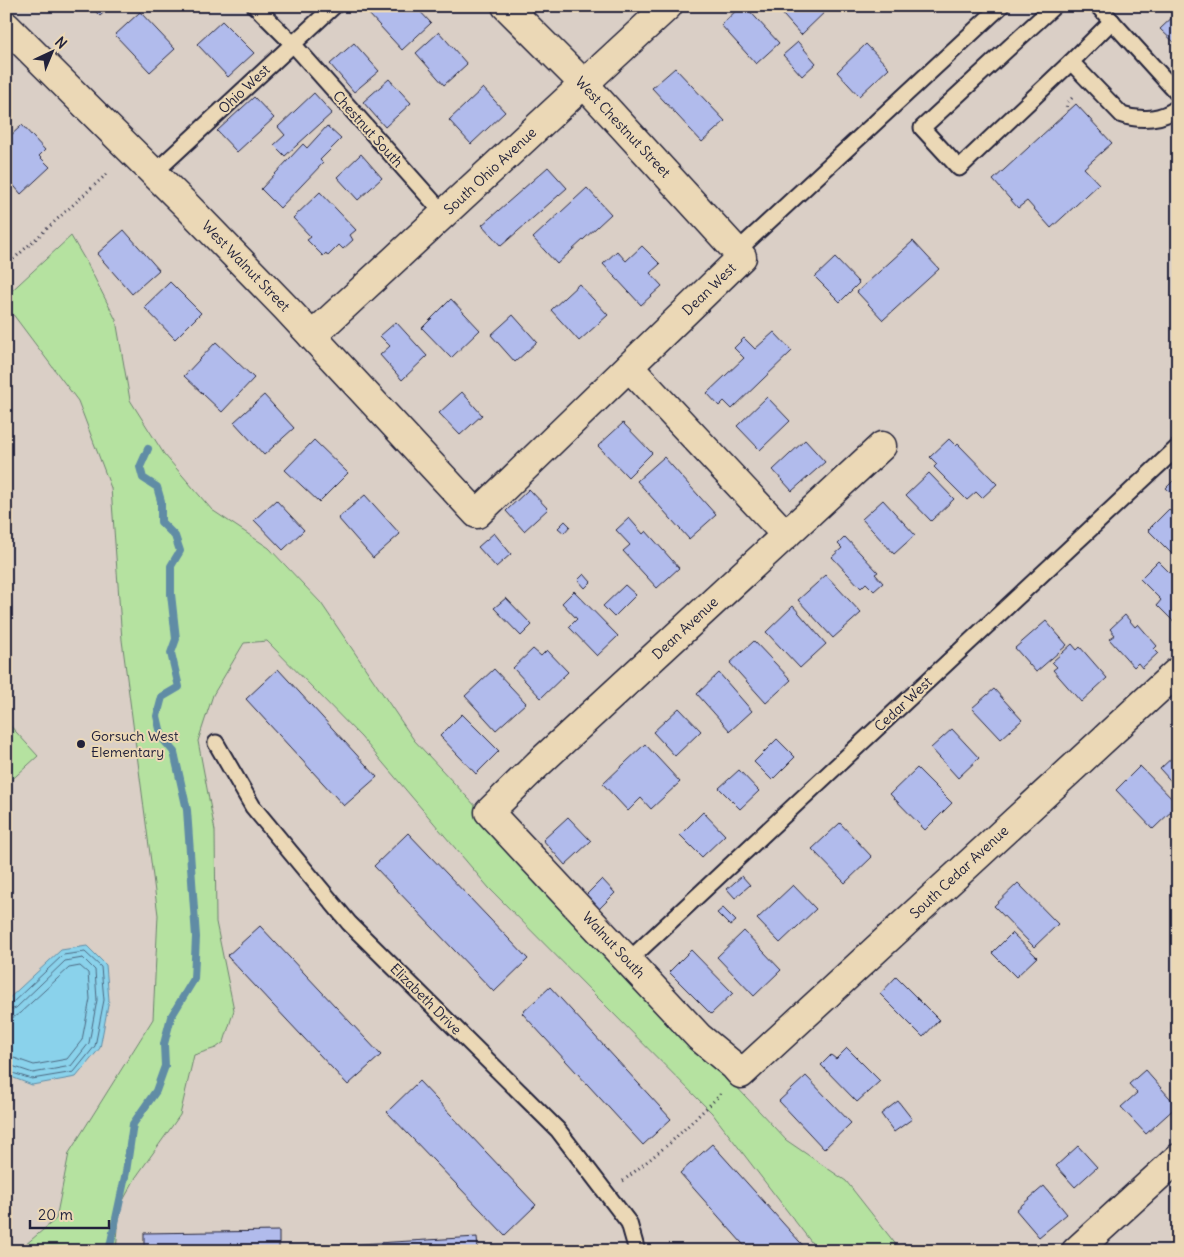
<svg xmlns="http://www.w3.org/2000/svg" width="1184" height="1257" font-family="Delius,sans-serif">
<rect width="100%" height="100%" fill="#dacfc6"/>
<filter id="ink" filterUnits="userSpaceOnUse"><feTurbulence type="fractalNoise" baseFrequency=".02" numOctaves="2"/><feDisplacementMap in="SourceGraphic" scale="10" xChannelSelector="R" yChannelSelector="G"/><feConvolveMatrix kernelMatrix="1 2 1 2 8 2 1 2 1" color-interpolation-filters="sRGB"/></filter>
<g filter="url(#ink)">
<!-- green -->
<g fill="#b5e2a0" stroke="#6c826e">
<polygon points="71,236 88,265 116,320 130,400 164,454 212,510 269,548 321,603 414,740 786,1140 846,1181 901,1251 818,1251 712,1113 489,888 361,737 267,641 244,643 213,695 198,741 215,831 216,922 234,1010 224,1042 216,1048 194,1055 180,1115 136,1177 120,1206 116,1251 26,1251 25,1245 56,1219 69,1153 153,1019 158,915 122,640 111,488 78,401 6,305 6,296"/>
<polygon points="6,721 38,756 6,785"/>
</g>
<!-- water -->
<polygon fill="#8ad2eb" stroke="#608ca5" points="87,946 106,965 109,1000 100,1048 76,1077 32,1085 6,1075 6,1001 61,950"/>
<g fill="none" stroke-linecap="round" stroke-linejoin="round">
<!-- shore -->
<g stroke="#4c6881" stroke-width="1">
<polyline points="6,1004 12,1003 63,955 85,952 101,967 104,1000 95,1046 74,1072 32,1079 6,1071"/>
<polyline points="6,1011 16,1008 65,961 83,958 95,970 97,1000 89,1043 71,1066 33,1073 6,1064"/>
<polyline points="6,1018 14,1017 20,1013 69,968 80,966 88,973 90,999 82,1040 67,1059 34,1065 14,1058 6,1057"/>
</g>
<!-- stream -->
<polyline stroke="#608ca5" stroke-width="8" points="109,1251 126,1172 133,1124 156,1091 165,1066 164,1044 171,1017 194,979 196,937 187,810 174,752 162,738 157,716 162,697 179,687 171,653 176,639 171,594 171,566 180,551 175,536 161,522 161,501 157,487 143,478 140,467 148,449"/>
</g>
<!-- building -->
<g fill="#b1bbec" stroke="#22223b">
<polygon points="90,6 111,6 100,16"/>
<polygon points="376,6 415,6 431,23 402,50 368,13"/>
<polygon points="553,6 563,6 557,11"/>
<polygon points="741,6 745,6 779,43 756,64 721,25"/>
<polygon points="775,6 831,6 801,35"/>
<polygon points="140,12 175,49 150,72 115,35"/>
<polygon points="1178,12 1178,46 1160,29"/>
<polygon points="222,21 254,53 228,77 197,44"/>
<polygon points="439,32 467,64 444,85 416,53"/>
<polygon points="798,42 816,63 802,76 783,55"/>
<polygon points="354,43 379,71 354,92 330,64"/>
<polygon points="866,44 889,68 859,96 837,72"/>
<polygon points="675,68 725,121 702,142 652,88"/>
<polygon points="389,79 411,103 385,127 363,102"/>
<polygon points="483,88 505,112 471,144 449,120"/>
<polygon points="314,93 332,113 285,156 274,145 285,135 278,127"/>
<polygon points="254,97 274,118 237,152 217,131"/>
<polygon points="1076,104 1112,143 1084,168 1099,184 1051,228 1027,201 1018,208 993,180"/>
<polygon points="22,125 45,150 39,156 50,167 21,194 9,180 6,183 6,140"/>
<polygon points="327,126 341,139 320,160 323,163 280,208 261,189 303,144 307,148"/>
<polygon points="361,154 382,178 358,200 337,177"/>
<polygon points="548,167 567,188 501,246 482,225"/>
<polygon points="587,188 611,214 557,264 533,238"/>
<polygon points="320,192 356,230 350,235 353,240 343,249 339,245 328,256 326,253 323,256 307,240 311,237 293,218"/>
<polygon points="124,230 159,270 132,294 97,254"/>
<polygon points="913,241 939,269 883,320 857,292"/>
<polygon points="642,246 660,264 650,273 662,286 641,305 603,264 617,251 626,261"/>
<polygon points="835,258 859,283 840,302 815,277"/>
<polygon points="170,282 201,313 175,339 144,307"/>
<polygon points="579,284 608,315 579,341 551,310"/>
<polygon points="451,299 480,330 451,358 422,328"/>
<polygon points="513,315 537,342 515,362 491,335"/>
<polygon points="396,322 427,356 402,380 380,355 390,346 380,336"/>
<polygon points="774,332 792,351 732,409 724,401 719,406 707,393 744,358 734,348 744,338 755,349"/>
<polygon points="216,342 254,378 222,412 184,376"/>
<polygon points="462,392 482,415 460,435 439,413"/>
<polygon points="264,395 294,428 264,455 234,422"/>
<polygon points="767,397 790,421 760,450 737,426"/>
<polygon points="623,423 652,453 628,477 598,446"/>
<polygon points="949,439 956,446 958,444 997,484 982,498 976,492 967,500 934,467 937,464 930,457"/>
<polygon points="314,440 348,473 319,502 285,470"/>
<polygon points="805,440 825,462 792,491 773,470"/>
<polygon points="664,457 716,515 689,539 637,481"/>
<polygon points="929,473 954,499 931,521 906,495"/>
<polygon points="1178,476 1178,499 1166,488"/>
<polygon points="529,489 548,509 524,531 506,511"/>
<polygon points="365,495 400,534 373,558 338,518"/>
<polygon points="276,500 304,530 283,550 254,520"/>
<polygon points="883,500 915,535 894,554 862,519"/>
<polygon points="1169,509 1178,518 1178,560 1148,530"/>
<polygon points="629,518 643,534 646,531 679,568 657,588 623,551 630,545 616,530"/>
<polygon points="565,521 570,526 564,533 558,528"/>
<polygon points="494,533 511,554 496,567 478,547"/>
<polygon points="845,537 878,572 875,574 883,583 874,591 866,583 861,588 832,557 842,548 838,544"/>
<polygon points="1158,561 1178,581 1177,625 1157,605 1161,600 1140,579"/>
<polygon points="584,574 591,582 585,588 578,580"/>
<polygon points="826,575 861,613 833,638 798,600"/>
<polygon points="625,585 636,595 614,617 603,606"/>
<polygon points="574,591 618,636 597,656 569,627 577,619 562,603"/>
<polygon points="506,598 532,625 521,636 494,608"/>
<polygon points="793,606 826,644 800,668 766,632"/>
<polygon points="1125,615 1135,627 1138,624 1157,646 1154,649 1158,653 1142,668 1138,663 1134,667 1109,639 1115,635 1110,629"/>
<polygon points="1046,621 1067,645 1036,672 1015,648"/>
<polygon points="754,641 791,680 766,703 730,663"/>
<polygon points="1072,644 1077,650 1080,647 1107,678 1081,702 1053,670 1057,667 1052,662"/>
<polygon points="533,649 541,656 547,650 568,672 541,698 513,668"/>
<polygon points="278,669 377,777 344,806 246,699"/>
<polygon points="494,669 526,703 496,730 465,696"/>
<polygon points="719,673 752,711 730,731 697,694"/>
<polygon points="994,689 1022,720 1001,739 972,708"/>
<polygon points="679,708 701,731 675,756 653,732"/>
<polygon points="462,714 499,751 476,774 440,736"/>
<polygon points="952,729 979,758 958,778 931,748"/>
<polygon points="777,739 795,757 772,780 754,762"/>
<polygon points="645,744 680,782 651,809 641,798 628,811 603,784"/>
<polygon points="1178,752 1178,789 1160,769"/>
<polygon points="1140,766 1178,805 1153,829 1116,790"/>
<polygon points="917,768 952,803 925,830 890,794"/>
<polygon points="739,770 759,791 740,809 719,788"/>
<polygon points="703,812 725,835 702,857 680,835"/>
<polygon points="568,817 591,841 565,865 543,840"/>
<polygon points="840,823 872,857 845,883 812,849"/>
<polygon points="408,833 528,959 494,992 374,866"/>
<polygon points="742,876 750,885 735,898 727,889"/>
<polygon points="602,879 615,893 599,909 586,895"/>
<polygon points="1018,883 1058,924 1034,947 994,906"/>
<polygon points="793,885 816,909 780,943 757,919"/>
<polygon points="723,908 736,921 730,926 717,913"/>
<polygon points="260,926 381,1055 348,1085 227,956"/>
<polygon points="744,931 781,970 754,996 717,957"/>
<polygon points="1012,933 1037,957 1016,977 992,953"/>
<polygon points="691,950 733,993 711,1014 669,972"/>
<polygon points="896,977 939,1020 923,1037 880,994"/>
<polygon points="550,987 671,1119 643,1145 522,1013"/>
<polygon points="847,1048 880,1081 857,1102 821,1065 831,1055 836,1059"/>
<polygon points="1145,1070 1177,1106 1146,1134 1121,1107 1137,1093 1129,1084"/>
<polygon points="806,1076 851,1123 824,1149 779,1101"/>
<polygon points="419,1081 536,1205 505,1235 387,1112"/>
<polygon points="898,1101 912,1119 894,1132 881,1114"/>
<polygon points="712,1144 808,1251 749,1251 680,1173"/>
<polygon points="1078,1146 1097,1167 1075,1187 1056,1166"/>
<polygon points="1044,1186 1067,1214 1039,1237 1016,1210"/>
<polygon points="279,1231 279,1251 144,1251 144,1233"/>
<polygon points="477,1237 478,1251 310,1251 310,1247"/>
</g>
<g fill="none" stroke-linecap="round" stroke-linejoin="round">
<!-- lane casing -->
<g stroke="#22223b" stroke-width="19">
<g id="lane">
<polyline points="255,6 293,44 444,214"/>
<path d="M1054 6 922 128 959 168 1071 62 1122 115C1140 121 1163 120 1178 107"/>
<polyline points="1098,6 1178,94"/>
<polyline points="1071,62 1112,21"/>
<polyline points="154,173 334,6"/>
<polyline points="737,251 1001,6"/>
<polyline points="216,743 253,807 349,923 558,1130 629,1223 637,1251"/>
<polyline points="628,961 1178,447"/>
</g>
</g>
<!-- street casing -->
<g stroke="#22223b" stroke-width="31">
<g id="street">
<polyline points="6,26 187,206 286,308 477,514 742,257 584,84 506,6"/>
<polyline points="312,336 668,6"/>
<polyline points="629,367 786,535"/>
<polyline points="882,446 538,764 489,812 699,1037 734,1066 741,1074 1178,671"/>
<polyline points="1076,1251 1178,1158"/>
</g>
</g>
<!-- path -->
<g stroke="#22223b" stroke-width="3" stroke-dasharray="1 4" stroke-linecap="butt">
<polyline points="1068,111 1066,109 1067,103 1074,96"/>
<polyline points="6,266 109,172"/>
<polyline points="623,1181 670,1143 720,1095 721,1091"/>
</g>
<!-- lane -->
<use href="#lane" stroke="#ebd8b6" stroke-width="15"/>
<!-- street -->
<use href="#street" stroke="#ebd8b6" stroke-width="28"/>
</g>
</g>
<!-- markers -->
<circle fill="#22223b" stroke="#ebd8b6" stroke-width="2" cx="81" cy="744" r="5"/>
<g text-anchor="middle" stroke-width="4" stroke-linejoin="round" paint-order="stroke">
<!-- street labels -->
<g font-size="14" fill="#22223b" stroke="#ebd8b6">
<text transform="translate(244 89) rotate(-43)" y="5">Ohio West</text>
<text transform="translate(623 127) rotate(47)" y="5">West Chestnut Street</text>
<text transform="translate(368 129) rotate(48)" y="5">Chestnut South</text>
<text transform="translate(490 171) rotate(-43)" y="5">South Ohio Avenue</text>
<text transform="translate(246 266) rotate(46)" y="5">West Walnut Street</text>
<text transform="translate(709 289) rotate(-44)" y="5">Dean West</text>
<text transform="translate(685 628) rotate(-43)" y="5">Dean Avenue</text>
<text transform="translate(903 704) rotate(-43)" y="5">Cedar West</text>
<text transform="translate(959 872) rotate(-43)" y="5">South Cedar Avenue</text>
<text transform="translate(614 945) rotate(47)" y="5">Walnut South</text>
<text transform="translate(426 999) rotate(45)" y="5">Elizabeth Drive</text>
</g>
<!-- poi labels -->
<g font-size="14" fill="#22223b" stroke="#ebd8b6" text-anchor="start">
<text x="91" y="741">Gorsuch West<tspan x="91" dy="16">Elementary</tspan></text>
</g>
</g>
<!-- margin -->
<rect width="1184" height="1257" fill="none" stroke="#ebd8b6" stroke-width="25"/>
<rect x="12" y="12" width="1159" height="1232" fill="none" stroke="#22223b" stroke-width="2" filter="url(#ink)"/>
<!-- north arrow -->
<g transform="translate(52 52) rotate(44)" stroke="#ebd8b6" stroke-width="4" paint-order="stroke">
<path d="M0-4L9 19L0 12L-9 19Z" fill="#22223b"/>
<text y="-8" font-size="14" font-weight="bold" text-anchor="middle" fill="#22223b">N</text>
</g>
<!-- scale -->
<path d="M30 1220v8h79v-8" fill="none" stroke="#22223b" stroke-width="2.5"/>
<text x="38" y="1220" font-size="15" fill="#22223b" stroke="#ebd8b6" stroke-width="4" paint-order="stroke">20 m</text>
</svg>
